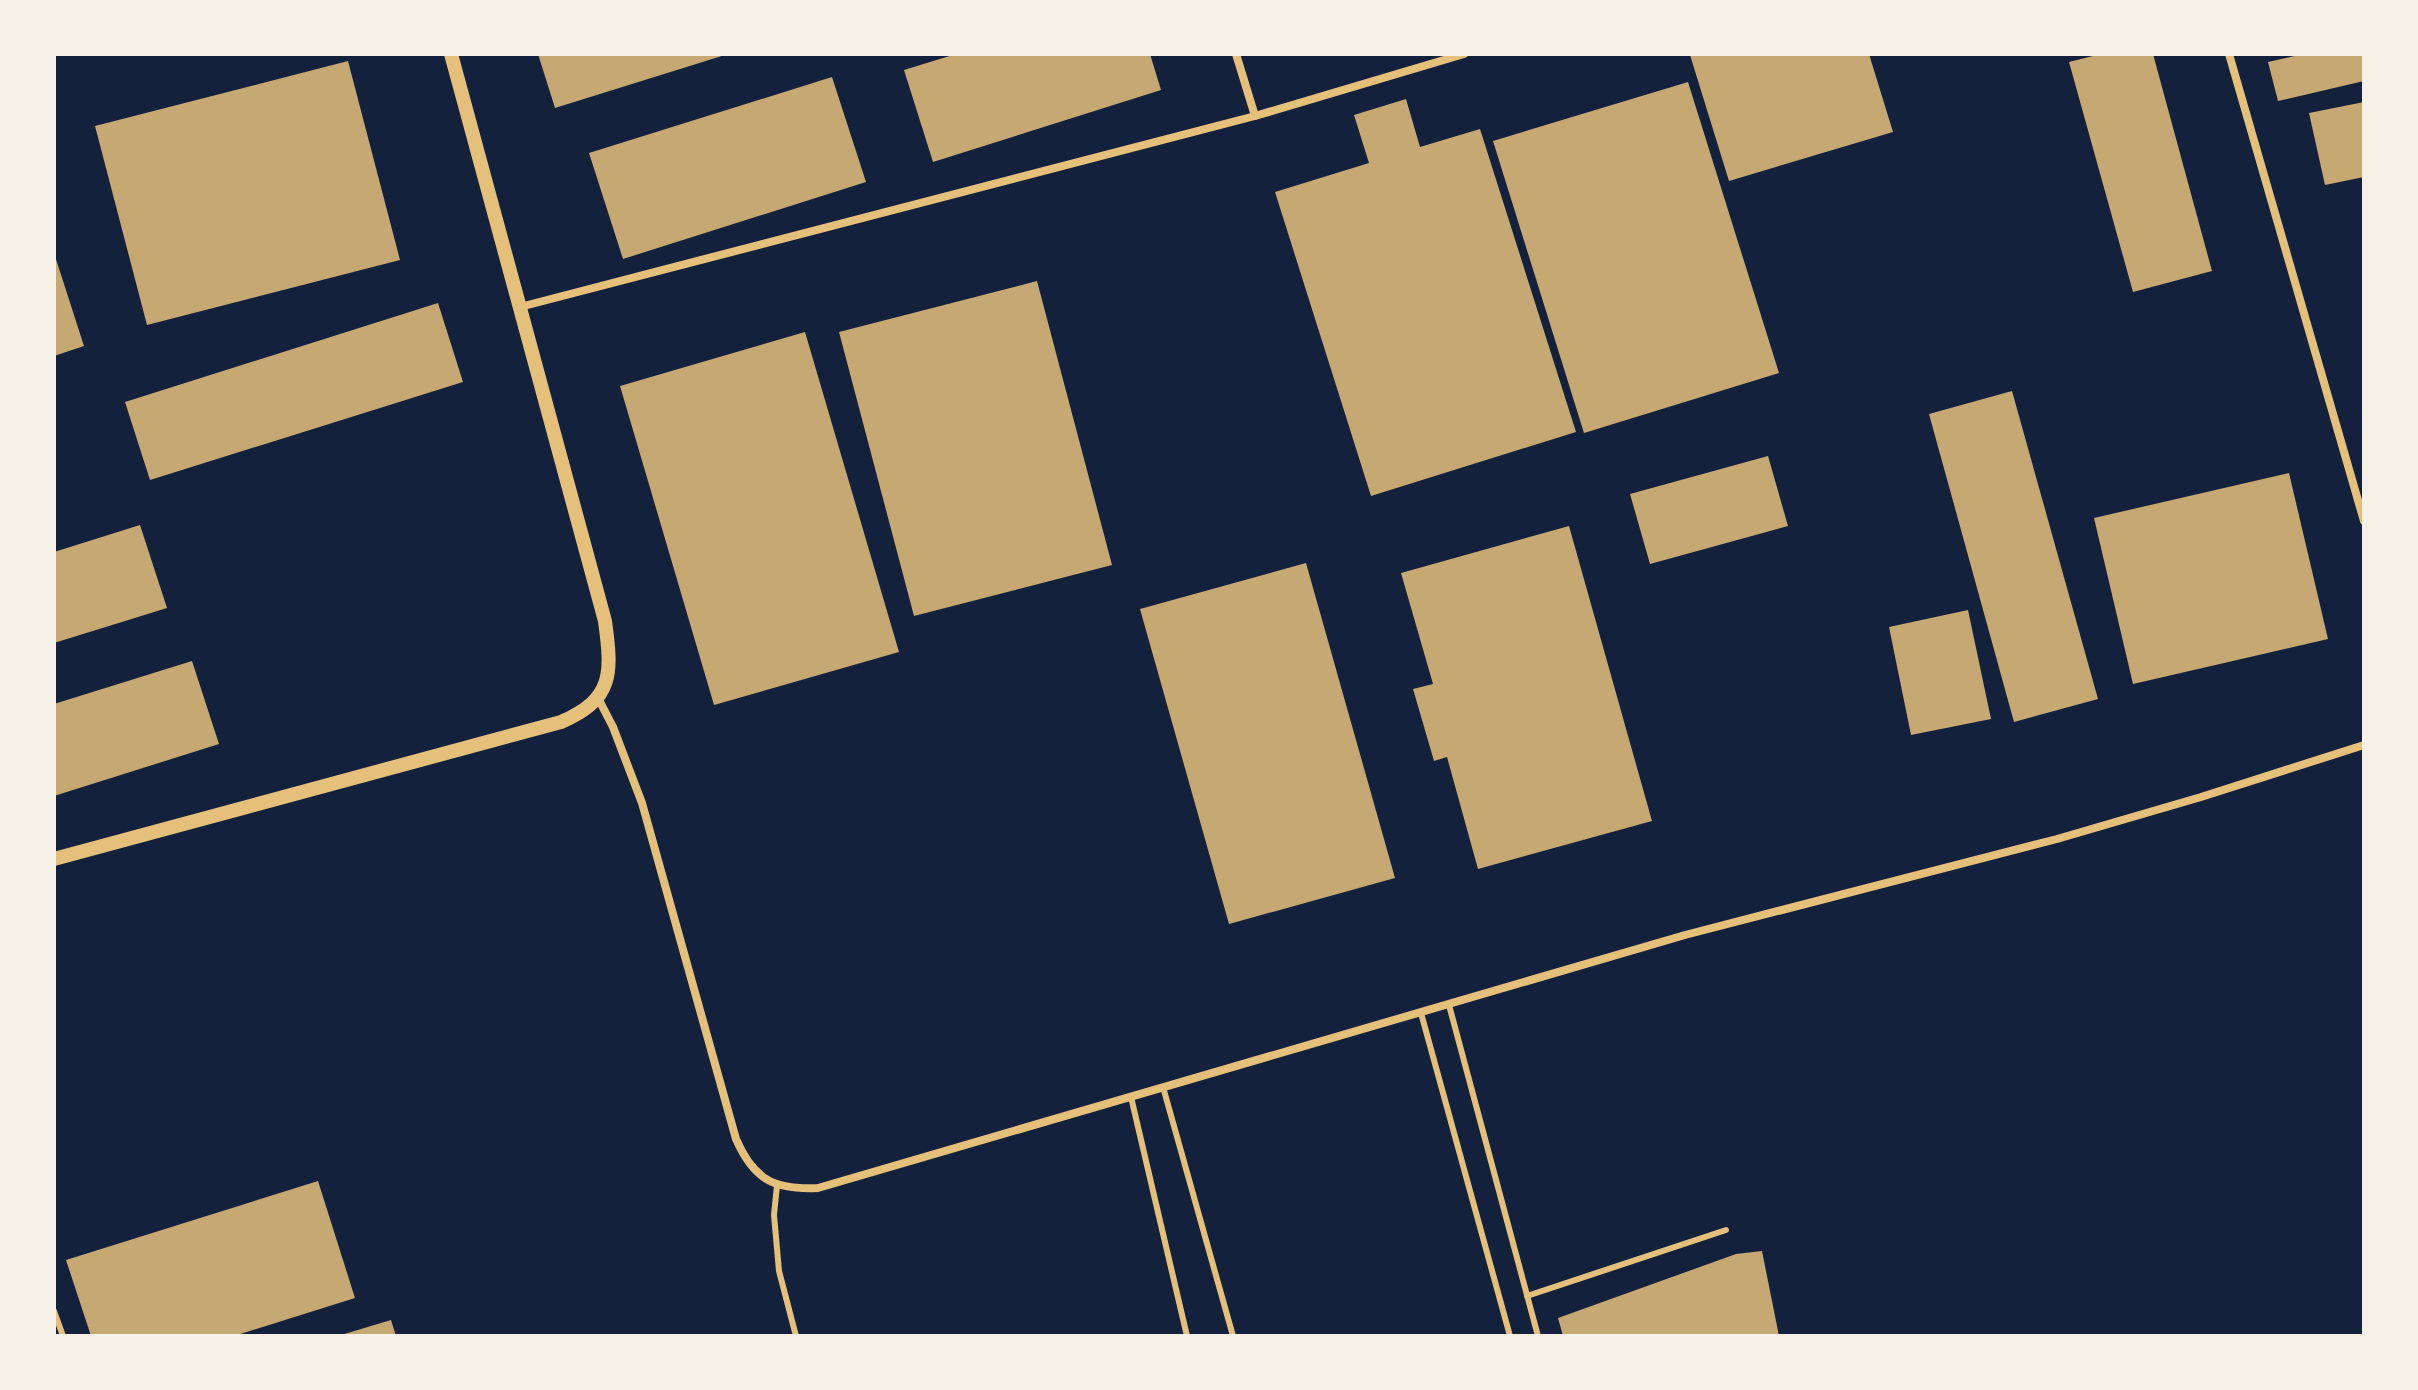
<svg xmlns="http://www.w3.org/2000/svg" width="2418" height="1390" font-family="'Golos Text',sans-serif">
<rect width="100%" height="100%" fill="#14213d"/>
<!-- building -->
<g fill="#c6a872">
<polygon points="538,54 725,54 725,55 555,108"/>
<polygon points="956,54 1150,54 1161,90 933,162 904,70"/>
<polygon points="1694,54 1869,54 1893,132 1729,181 1690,55"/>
<polygon points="2101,54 2153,54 2212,271 2133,292 2069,62"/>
<polygon points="2303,54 2364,54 2364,81 2278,101 2268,62"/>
<polygon points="348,61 400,260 147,325 95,126"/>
<polygon points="832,77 866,182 623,259 589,153"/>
<polygon points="1688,82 1779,373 1584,433 1493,141"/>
<polygon points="1406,99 1420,147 1480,129 1576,432 1371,496 1275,192 1369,163 1354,115"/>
<polygon points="2364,102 2364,177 2325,185 2309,113"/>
<polygon points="54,253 84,346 54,356"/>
<polygon points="1037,281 1112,565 914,616 839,332"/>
<polygon points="438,303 463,382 150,480 125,402"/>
<polygon points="805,332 899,652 714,705 620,386"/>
<polygon points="2012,391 2098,699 2014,722 1929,414"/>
<polygon points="1768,456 1788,526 1650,564 1630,494"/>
<polygon points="2289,473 2328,639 2133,684 2094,518"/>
<polygon points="140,525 167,608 54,643 54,552"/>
<polygon points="1569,526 1652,821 1478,869 1447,757 1434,761 1413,689 1433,684 1401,573"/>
<polygon points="1306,563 1395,878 1229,924 1140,609"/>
<polygon points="1968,610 1991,719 1911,735 1889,627"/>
<polygon points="192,661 219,744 54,796 54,704"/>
<polygon points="318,1181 355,1298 234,1336 91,1336 66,1260"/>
<polygon points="1762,1251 1779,1336 1563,1336 1558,1318 1736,1254"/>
<polygon points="391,1320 396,1336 341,1336 341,1335"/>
</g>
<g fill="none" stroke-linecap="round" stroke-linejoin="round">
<!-- service -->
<g stroke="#e5c07b" stroke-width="6">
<polyline points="1449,1005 1538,1336"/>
<polyline points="1421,1013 1510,1336"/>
<polyline points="1163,1087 1233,1336"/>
<polyline points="1131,1097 1187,1336"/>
<polyline points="777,1185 774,1215 779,1271 796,1336"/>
<polyline points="1527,1296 1726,1230"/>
<polyline points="54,1311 63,1336"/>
</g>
<!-- minor -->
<g stroke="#e5c07b" stroke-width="8">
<polyline points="1236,54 1255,116"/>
<polyline points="2229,54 2364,521"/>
<polyline points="520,307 1255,116 1464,54"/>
<path d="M598 698 613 727 642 803 736 1139C754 1180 774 1190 818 1188L1685 935 2057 839 2201 797 2364 745"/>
</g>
<!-- tertiary -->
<path stroke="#e5c07b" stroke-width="14" d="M54 859 561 722C614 699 612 673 605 621L451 54"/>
</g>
<!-- border -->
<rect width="2418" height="1390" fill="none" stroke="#f6f1e7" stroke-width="112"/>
</svg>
